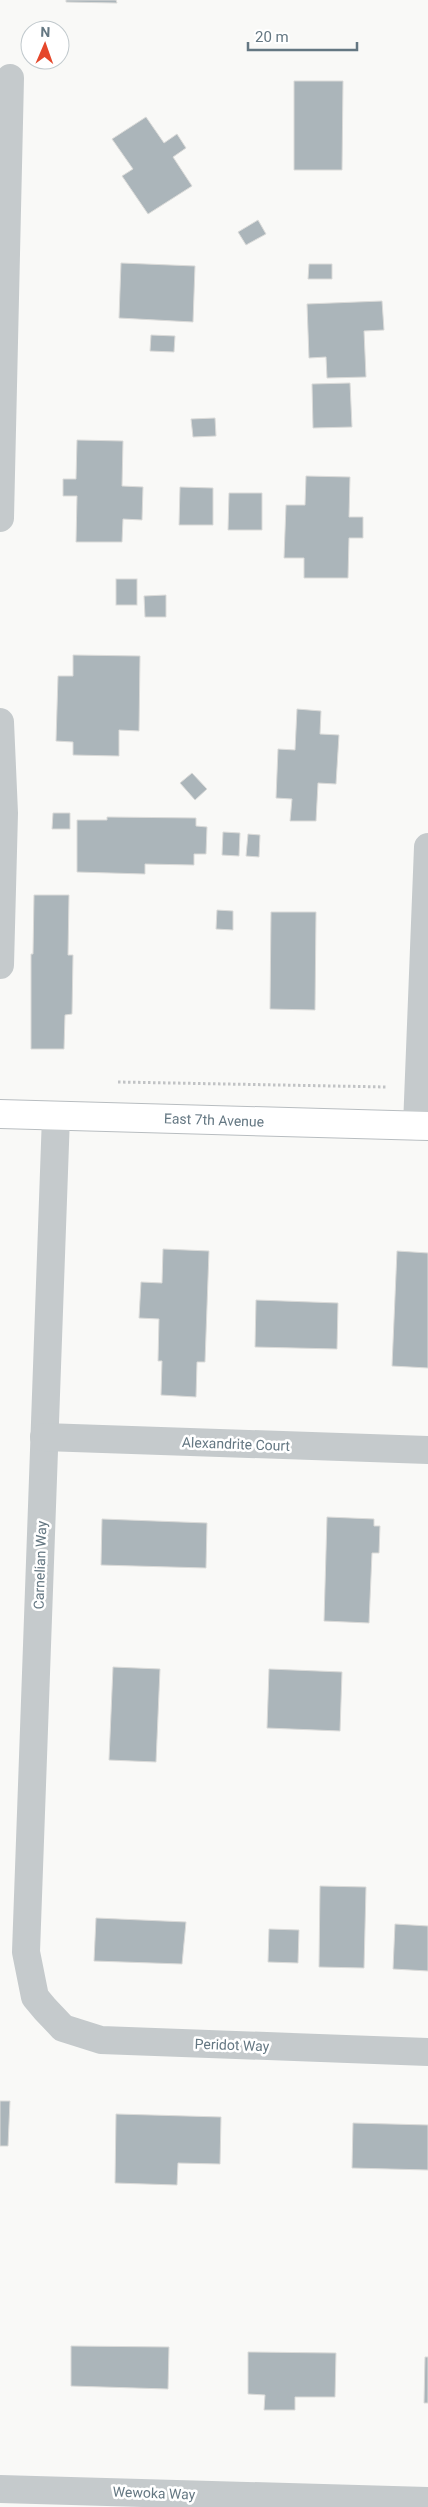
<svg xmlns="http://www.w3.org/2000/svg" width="428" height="2507" font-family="Roboto,sans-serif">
<rect width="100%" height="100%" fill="#f9f9f7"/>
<!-- building -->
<g fill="#abb5ba" stroke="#dbdbd9">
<polygon points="66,0 116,0 117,3 66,2"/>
<polygon points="294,81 343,81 342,170 294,170"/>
<polygon points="146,117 164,143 177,134 186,148 173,157 192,186 148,214 122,176 133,169 112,139"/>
<polygon points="258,220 266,234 246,245 238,232"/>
<polygon points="121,263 195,266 193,322 119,318"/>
<polygon points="309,264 332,264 332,279 308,279"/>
<polygon points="382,301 384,330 364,331 366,377 327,378 326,357 309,358 307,304"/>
<polygon points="151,335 175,336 174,352 150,351"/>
<polygon points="350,383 352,427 313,428 312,384"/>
<polygon points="215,418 216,436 193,437 191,419"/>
<polygon points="77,440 123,441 122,486 143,487 142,520 123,519 122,542 76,542 77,496 63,496 63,479 76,479"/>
<polygon points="306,476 350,477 349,517 363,517 363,538 349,538 348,578 304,578 304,558 284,558 286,505 305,505"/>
<polygon points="180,487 213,488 213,525 179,525"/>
<polygon points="229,493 262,493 262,530 228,530"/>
<rect x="116" y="579" width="21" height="26"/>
<polygon points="166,595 166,617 145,617 144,596"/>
<polygon points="73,655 140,656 139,731 119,730 119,756 73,755 73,742 56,741 58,676 73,676"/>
<polygon points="297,709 321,711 320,734 339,735 336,784 318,783 316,821 290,821 292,799 276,798 278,749 295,750"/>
<polygon points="192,773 207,789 195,800 180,783"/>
<polygon points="53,813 70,813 70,829 52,829"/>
<polygon points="107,817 196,818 196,826 207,827 206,854 194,854 194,865 145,864 145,874 77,872 77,820 107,820"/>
<polygon points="223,832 240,833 239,856 222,855"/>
<polygon points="248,834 260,835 259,857 246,856"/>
<polygon points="34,895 69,895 68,955 73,955 72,1014 65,1015 64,1049 31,1049 31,954 33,954"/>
<polygon points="217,910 233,911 233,930 216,929"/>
<polygon points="271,912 316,912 315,1010 270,1009"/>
<polygon points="163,1249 209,1251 205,1362 197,1362 196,1397 161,1395 162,1361 158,1361 159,1319 139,1318 141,1282 162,1283"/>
<polygon points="397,1251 428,1253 428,1368 392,1366"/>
<polygon points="256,1300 338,1303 337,1349 255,1347"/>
<polygon points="327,1517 374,1519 374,1526 380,1526 379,1553 372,1553 369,1623 324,1621"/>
<polygon points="102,1519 207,1523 206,1568 101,1565"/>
<polygon points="113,1667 160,1669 156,1762 109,1760"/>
<polygon points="269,1669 342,1672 340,1731 267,1728"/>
<polygon points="320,1886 366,1887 364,1968 319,1967"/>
<polygon points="96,1918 186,1922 182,1964 94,1961"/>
<polygon points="395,1924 428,1926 428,1971 393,1969"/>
<polygon points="269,1929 299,1930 298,1963 268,1962"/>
<polygon points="0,2101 10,2101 8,2146 0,2146"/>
<polygon points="116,2114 221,2117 220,2164 178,2163 177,2185 115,2183"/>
<polygon points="353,2123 428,2125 428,2170 352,2168"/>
<polygon points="71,2346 169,2347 168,2389 71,2386"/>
<polygon points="248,2352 336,2353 335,2397 295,2397 295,2410 264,2410 265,2395 248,2394"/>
<polygon points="425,2357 428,2357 428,2403 424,2403"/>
</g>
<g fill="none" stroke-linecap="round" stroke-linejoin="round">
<!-- major casing -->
<g stroke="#b8bdc0" stroke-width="30">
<polyline id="major" points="0,1114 428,1126"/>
</g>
<!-- path -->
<polyline stroke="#c1c3c5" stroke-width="3" stroke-dasharray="2.5 2.5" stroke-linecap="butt" points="118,1082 387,1087"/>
<!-- minor -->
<g stroke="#c5cacc" stroke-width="28">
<polyline points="0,518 10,78"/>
<polyline points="0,722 4,813 0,965"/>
<polyline points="56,1116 26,1952 35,1997 45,2009 63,2028 101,2040 428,2052"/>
<polyline points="417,1126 428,847"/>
<polyline points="44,1437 428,1450"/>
<polyline points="0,2489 428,2501"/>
</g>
<!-- major -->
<use href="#major" stroke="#fff" stroke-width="28"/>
</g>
<g text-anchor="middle" stroke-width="5" stroke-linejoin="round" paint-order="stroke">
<!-- street labels -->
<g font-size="14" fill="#647782" stroke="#fff">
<text transform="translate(214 1120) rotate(2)" y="5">East 7th Avenue</text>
<text transform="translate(236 1444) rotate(2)" y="5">Alexandrite Court</text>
<text transform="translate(40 1565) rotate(-88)" y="5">Carnelian Way</text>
<text transform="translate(232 2045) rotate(2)" y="5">Peridot Way</text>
<text transform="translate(154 2493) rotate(2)" y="5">Wewoka Way</text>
</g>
</g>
<!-- north arrow -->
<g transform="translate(45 45) rotate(2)"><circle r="24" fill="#ffffff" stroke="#c1c9cd"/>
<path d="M0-4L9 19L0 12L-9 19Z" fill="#e5472b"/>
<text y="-8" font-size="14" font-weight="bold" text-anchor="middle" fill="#647782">N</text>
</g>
<!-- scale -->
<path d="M248 42v8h109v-8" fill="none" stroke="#647782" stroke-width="2.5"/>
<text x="255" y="42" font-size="15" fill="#647782" stroke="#ffffff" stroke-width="4" paint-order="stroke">20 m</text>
</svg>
